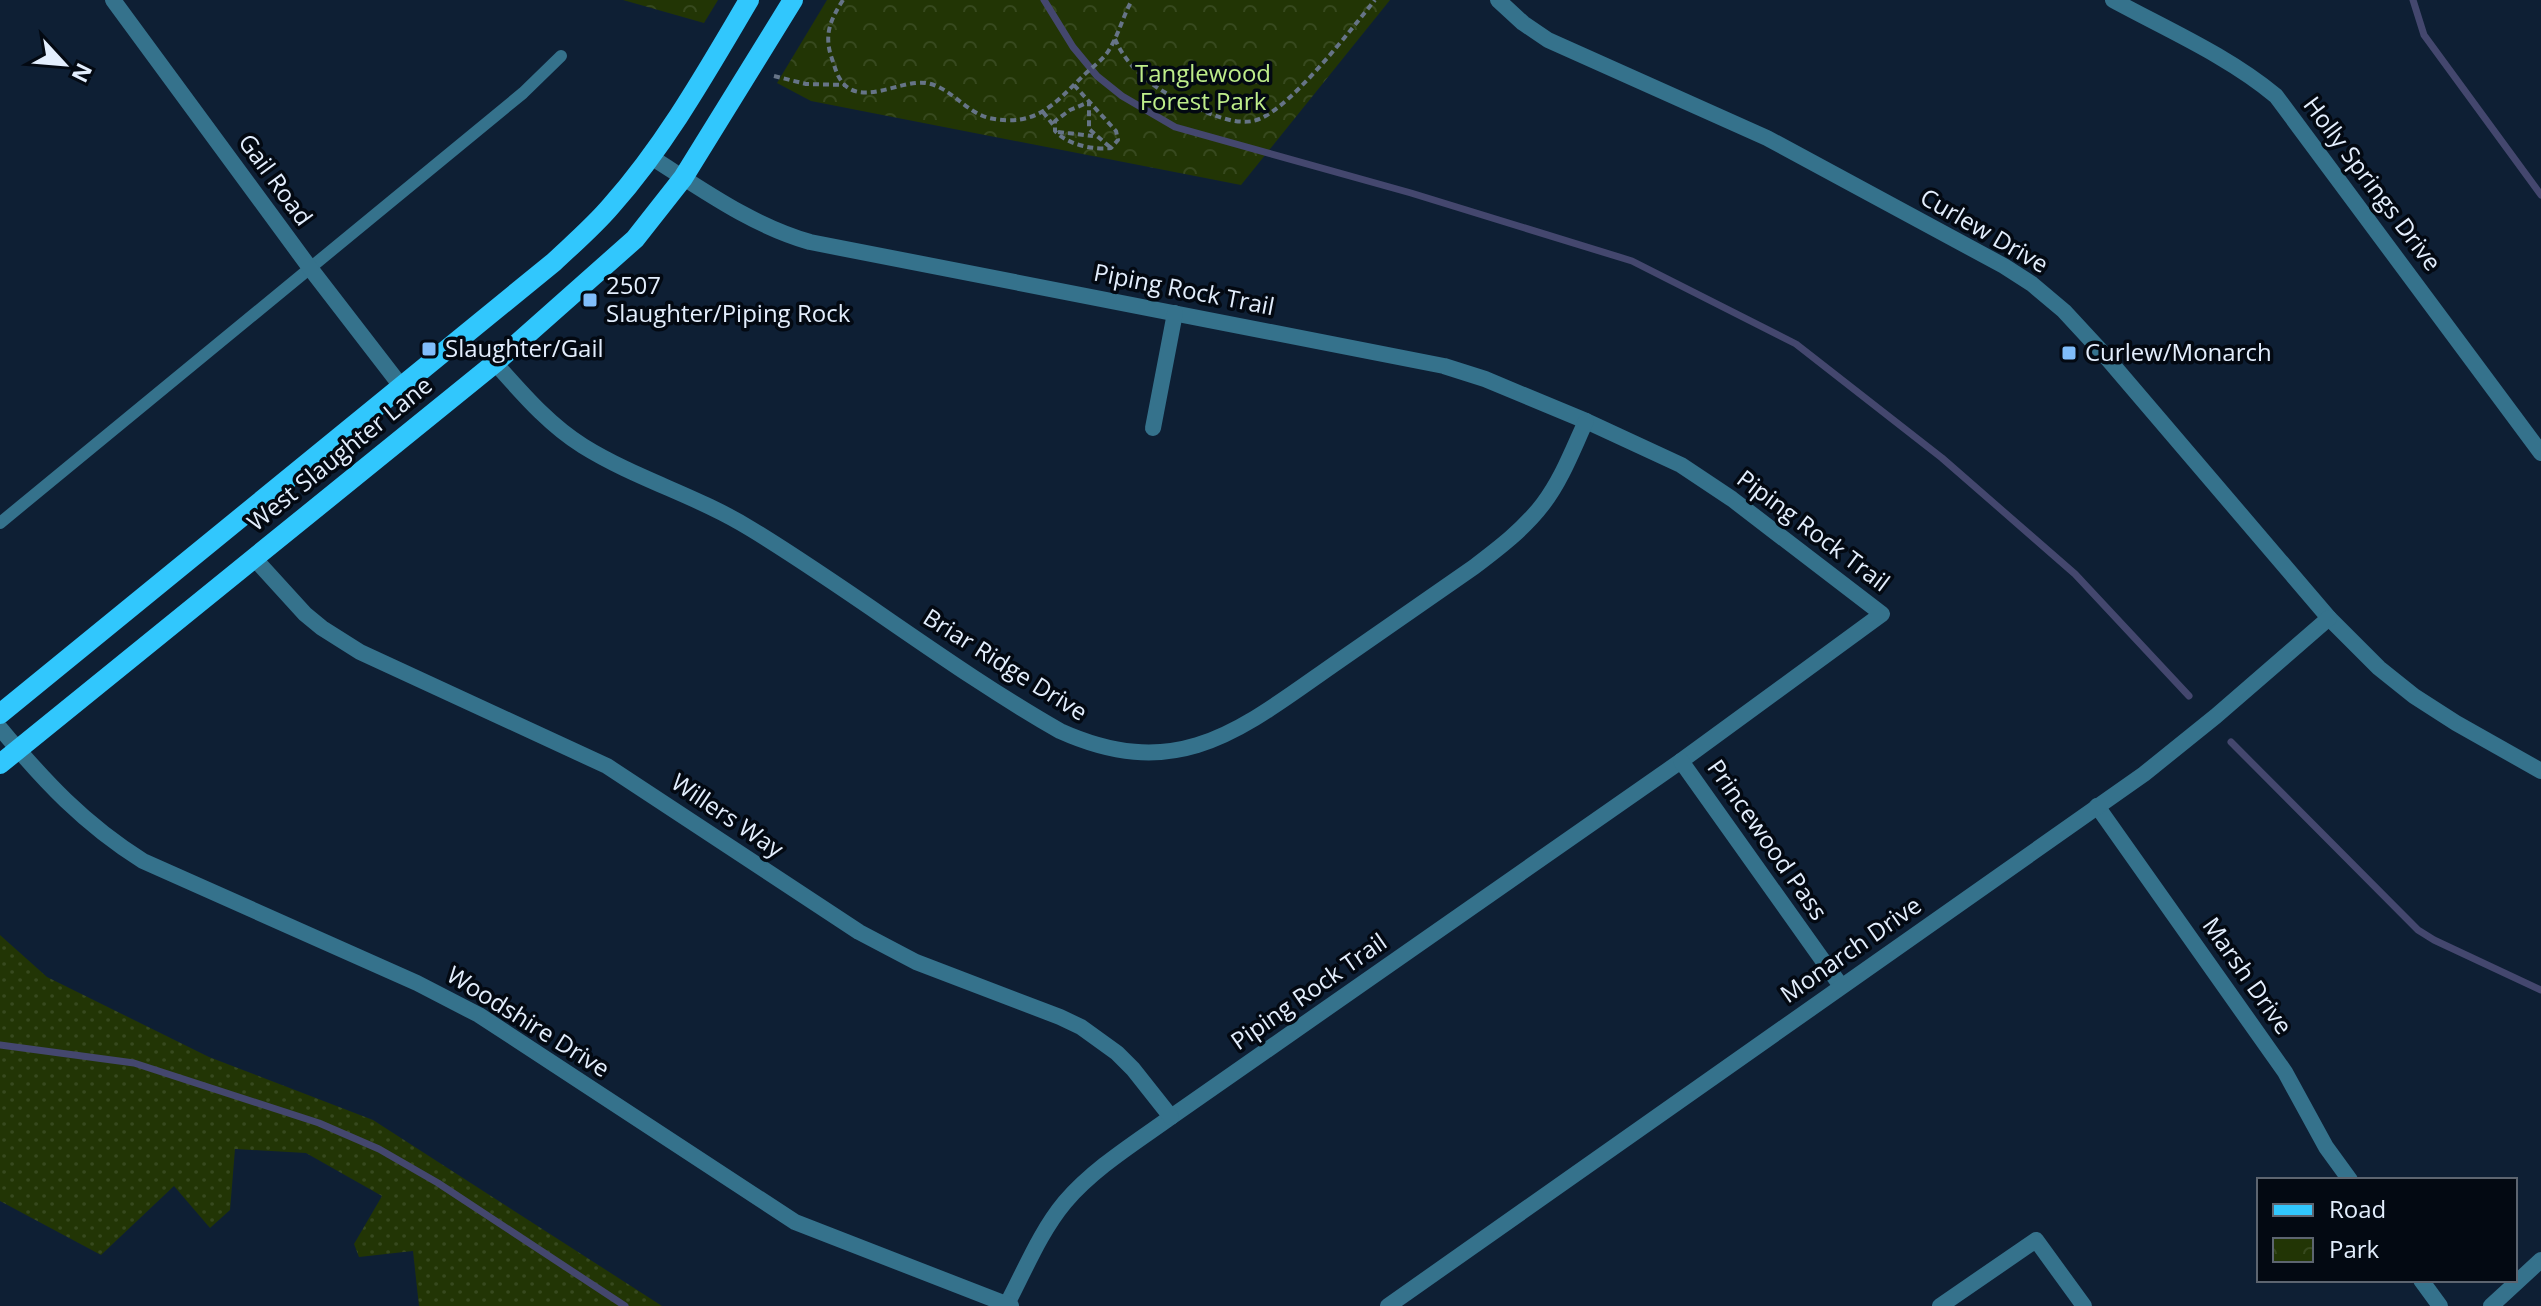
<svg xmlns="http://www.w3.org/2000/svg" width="2541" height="1306" font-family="'Open Sans',sans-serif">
<defs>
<pattern id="grass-dots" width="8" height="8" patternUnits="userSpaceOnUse" patternTransform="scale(2)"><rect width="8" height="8" fill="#223505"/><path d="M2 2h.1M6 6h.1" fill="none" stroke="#37491e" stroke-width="1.8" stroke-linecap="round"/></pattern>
<pattern id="park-crowns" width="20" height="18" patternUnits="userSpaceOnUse" patternTransform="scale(2)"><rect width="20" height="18" fill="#223505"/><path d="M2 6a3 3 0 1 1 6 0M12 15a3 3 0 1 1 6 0" fill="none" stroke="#37491e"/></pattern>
</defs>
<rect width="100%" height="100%" fill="#0e1f34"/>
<!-- grass -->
<polygon fill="url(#grass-dots)" points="0,935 47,977 209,1057 373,1120 662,1306 419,1306 413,1251 359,1257 354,1244 382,1196 306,1153 235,1149 230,1210 210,1228 174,1186 101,1255 0,1201"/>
<!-- park -->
<g fill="url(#park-crowns)">
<polygon points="623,0 718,0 704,23"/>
<polygon points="827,0 1390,0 1241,185 811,101 777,83"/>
</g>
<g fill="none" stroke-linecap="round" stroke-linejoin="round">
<!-- stream -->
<g stroke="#44476e" stroke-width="7">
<polyline points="1044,0 1073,47 1097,76 1122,96 1175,127 1411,193 1632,261 1796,344 1942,458 2075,574 2189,696"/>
<polyline points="2413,0 2424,35 2541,195"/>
<polyline points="2231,742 2418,930 2434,940 2541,990"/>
<polyline points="0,1045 134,1063 319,1123 379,1149 438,1183 625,1306"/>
</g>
<!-- path -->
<g stroke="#667487" stroke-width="4" stroke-dasharray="6 4" stroke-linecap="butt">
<path d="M843 0C831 19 824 33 831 56 834 64 836 73 840 79 858 109 901 79 926 83 951 87 965 112 989 118 1036 128 1054 104 1083 76 1092 67 1103 60 1109 50 1119 34 1123 16 1132 0"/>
<path d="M1115 39C1128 70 1158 91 1187 104 1207 112 1231 125 1253 121 1286 115 1352 28 1375 0"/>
<polyline points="774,76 806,84 845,85"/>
<path d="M1074 85 1116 131 1118 140 1111 148C1093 150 1068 145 1055 131V121L1070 110 1089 102V129L1111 148"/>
<polyline points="1043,112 1054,126"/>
<polyline points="1058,132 1093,136"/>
</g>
<!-- service -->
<polyline stroke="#35728c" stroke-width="12" points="0,523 523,93 561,56"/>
<!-- minor -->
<g stroke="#35728c" stroke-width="16">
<polyline points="113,0 310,268 401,386"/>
<path d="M2113 0C2168 30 2228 56 2276 96L2541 453"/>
<path d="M651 157C703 190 751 225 810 242L1444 366 1485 379 1586 421 1681 465 1732 499 1882 614 1681 761 1171 1117C1135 1143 1094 1168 1065 1202 1040 1232 1025 1270 1007 1304"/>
<path d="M495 363C522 393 548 424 583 446 636 479 698 496 751 529 856 593 953 670 1060 731 1178 784 1240 730 1333 665 1380 632 1427 600 1474 567 1499 548 1524 529 1543 504 1562 479 1573 449 1586 421"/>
<polyline points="1153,428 1175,313"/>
<polyline points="253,557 305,614 322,628 360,652 607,766 859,932 916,962 1060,1017 1081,1027 1117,1053 1133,1069 1171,1117"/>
<path d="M0 728C44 781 84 824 143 861L417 983 479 1015 795 1222 1011 1306"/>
<polyline points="1681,761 1841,986"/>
<polyline points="2097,806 2285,1072 2326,1147 2350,1180"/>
<polyline points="2421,1280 2440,1306"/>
<polyline points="1940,1306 2036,1240 2084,1306"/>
<polyline points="2491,1306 2541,1260"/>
</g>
<!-- tertiary -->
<g stroke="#35728c" stroke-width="16">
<polyline points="1498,0 1523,23 1548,40 1767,138 2004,266 2032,284 2064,311 2101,351 2329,618 2379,668 2414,696 2456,723 2541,771"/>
<polyline points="1388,1306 2144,774 2216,716 2329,618"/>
</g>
<!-- primary -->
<g stroke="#31c7fd" stroke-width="20">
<path d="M0 714 554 262C573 244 594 226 611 206 666 144 707 71 749 0"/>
<polyline points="0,764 495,363 635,239 683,178 793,0"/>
</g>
</g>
<!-- markers -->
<g fill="#80bdfa" stroke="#030912" stroke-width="3">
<rect x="582" y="292" width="16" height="16" rx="4"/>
<rect x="421" y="341" width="16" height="16" rx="4"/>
<rect x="2061" y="345" width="16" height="16" rx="4"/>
</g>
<g text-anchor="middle" stroke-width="7" stroke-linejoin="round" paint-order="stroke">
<!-- park labels -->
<g font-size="24" fill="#beed8a" stroke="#030912">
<text x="1203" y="82">Tanglewood<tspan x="1203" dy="28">Forest Park</tspan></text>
</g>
<!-- street labels -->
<g font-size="24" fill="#e3eefd" stroke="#030912">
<text transform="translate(275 180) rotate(54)" y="8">Gail Road</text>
<text transform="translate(2372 184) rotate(53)" y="8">Holly Springs Drive</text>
<text transform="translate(1984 231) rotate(30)" y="8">Curlew Drive</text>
<text transform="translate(1184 290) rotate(11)" y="8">Piping Rock Trail</text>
<text transform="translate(340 454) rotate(-39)" y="8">West Slaughter Lane</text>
<text transform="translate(1813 531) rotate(37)" y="8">Piping Rock Trail</text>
<text transform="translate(1005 665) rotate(32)" y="8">Briar Ridge Drive</text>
<text transform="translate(727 816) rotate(34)" y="8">Willers Way</text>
<text transform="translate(1767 840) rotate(55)" y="8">Princewood Pass</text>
<text transform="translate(1851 950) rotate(-35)" y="8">Monarch Drive</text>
<text transform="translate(2247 976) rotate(55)" y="8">Marsh Drive</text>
<text transform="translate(1309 992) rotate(-35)" y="8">Piping Rock Trail</text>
<text transform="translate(528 1022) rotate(32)" y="8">Woodshire Drive</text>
</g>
<!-- poi labels -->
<g font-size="24" fill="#e3eefd" stroke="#030912" text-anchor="start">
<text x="606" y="294">2507<tspan x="606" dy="28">Slaughter/Piping Rock</tspan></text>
<text x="445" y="357">Slaughter/Gail</text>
<text x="2085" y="361">Curlew/Monarch</text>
</g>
</g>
<!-- legend -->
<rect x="2257" y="1178" width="260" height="104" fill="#030912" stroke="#5d6570" stroke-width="2"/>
<rect x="2273" y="1204" width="40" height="12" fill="#31c7fd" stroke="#5d6570" stroke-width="2"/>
<text x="2329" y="1218" font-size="24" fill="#e3eefd">Road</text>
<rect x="2273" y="1238" width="40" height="24" fill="url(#park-crowns)" stroke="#5d6570" stroke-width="2"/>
<text x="2329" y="1258" font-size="24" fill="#e3eefd">Park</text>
<!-- north arrow -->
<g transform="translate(64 64) rotate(116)" stroke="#030912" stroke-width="6" paint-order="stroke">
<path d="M0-6L14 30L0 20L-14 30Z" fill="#e3eefd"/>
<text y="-12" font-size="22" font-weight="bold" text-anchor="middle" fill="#e3eefd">N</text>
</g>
</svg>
